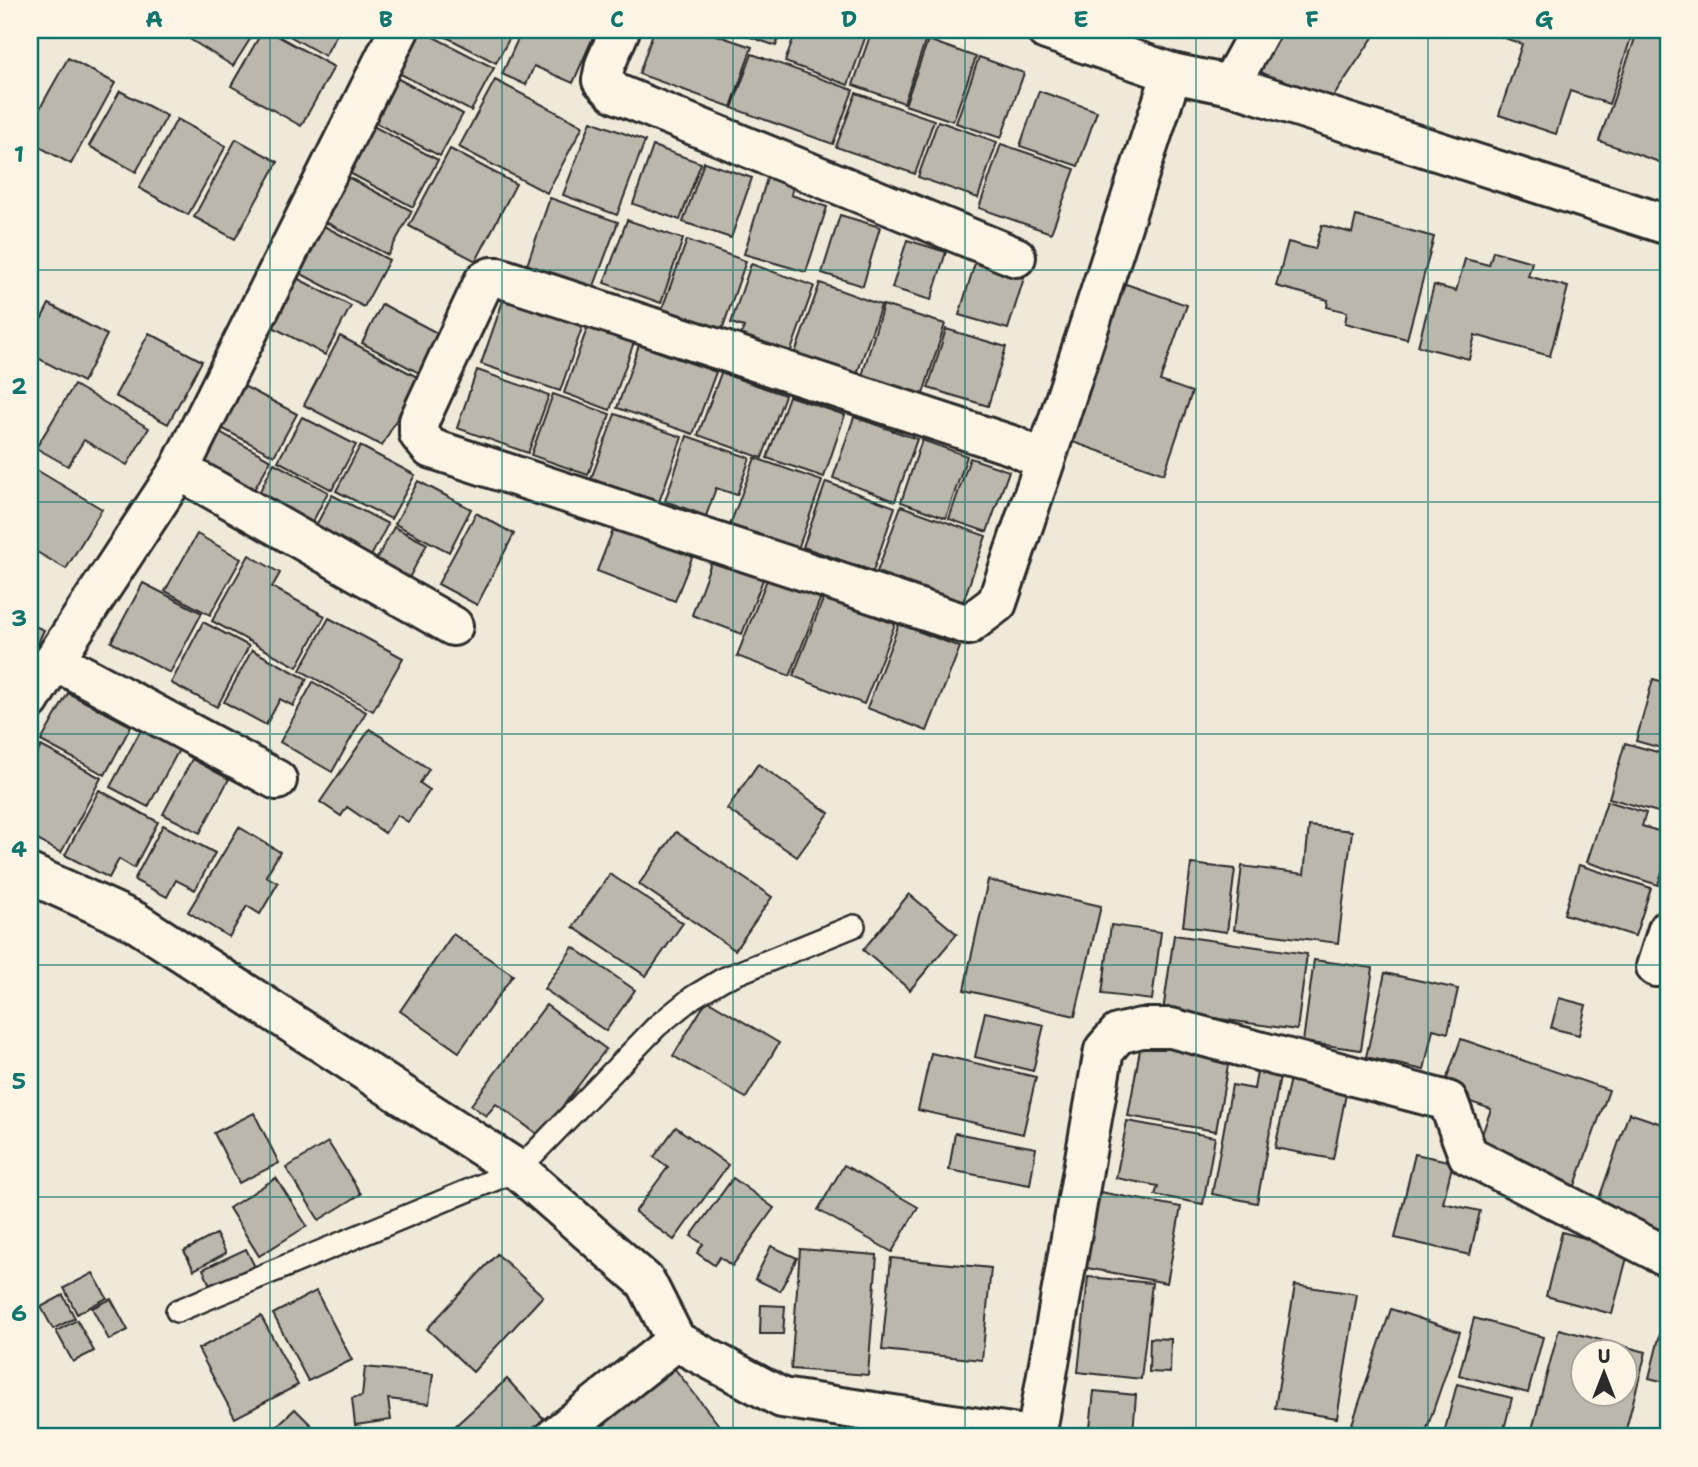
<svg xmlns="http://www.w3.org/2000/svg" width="1698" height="1467" font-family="'Shantell Sans',sans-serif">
<rect width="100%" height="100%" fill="#efe9da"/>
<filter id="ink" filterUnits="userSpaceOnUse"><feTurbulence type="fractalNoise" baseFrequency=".0143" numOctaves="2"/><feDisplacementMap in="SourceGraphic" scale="14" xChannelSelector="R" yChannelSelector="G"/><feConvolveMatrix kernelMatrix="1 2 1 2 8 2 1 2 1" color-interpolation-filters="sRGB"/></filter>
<g filter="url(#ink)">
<!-- building -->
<g fill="#bcb7ac" stroke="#2b2b2b" stroke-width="2" fill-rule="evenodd">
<polygon points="194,30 256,30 233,66 188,38"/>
<polygon points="263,30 267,30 334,67 301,126 231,86"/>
<polygon points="279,30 339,30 325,56"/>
<polygon points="414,30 420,30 494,68 471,111 393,70"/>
<polygon points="433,30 514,30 496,63"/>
<polygon points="522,30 583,30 594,35 573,83 534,66 526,85 502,74"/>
<polygon points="654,30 701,30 752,47 731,107 639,74"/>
<polygon points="731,30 781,30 776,46"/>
<polygon points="796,30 868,30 848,85 785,62"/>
<polygon points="872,30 899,30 926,39 904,103 853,85"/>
<polygon points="1279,30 1378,30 1323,112 1254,67"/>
<polygon points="1504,30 1628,30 1633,32 1609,104 1570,91 1556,134 1499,115 1522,44 1502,37"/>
<polygon points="1638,30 1668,30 1668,144 1662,163 1599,141"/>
<polygon points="928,40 976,57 953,121 905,105"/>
<polygon points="752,54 853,90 833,144 732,108"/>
<polygon points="979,57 1024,73 1001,138 956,123"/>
<polygon points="68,58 115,83 71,164 30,142 30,126"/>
<polygon points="393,76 463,114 440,156 370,120"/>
<polygon points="495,80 583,126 547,193 459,147"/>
<polygon points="120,91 167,116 136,172 89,146"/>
<polygon points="1039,91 1097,111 1078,166 1020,146"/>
<polygon points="856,93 934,120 915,174 836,147"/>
<polygon points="177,119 226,146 188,215 139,188"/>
<polygon points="591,121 645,141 617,215 563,195"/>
<polygon points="938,121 997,142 978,198 918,177"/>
<polygon points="369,124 438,160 413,207 344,170"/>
<polygon points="236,139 278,162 235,239 194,217"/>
<polygon points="1001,144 1075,169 1051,233 979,208"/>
<polygon points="653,146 701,163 680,220 633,204"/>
<polygon points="450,149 516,184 476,261 409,226"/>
<polygon points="704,162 752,178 731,238 683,222"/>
<polygon points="338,172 412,211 388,255 314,216"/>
<polygon points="768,175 794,183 791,195 827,207 806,272 744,254"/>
<polygon points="550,198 618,222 591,294 525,271"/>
<polygon points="840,215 880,227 863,286 822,273"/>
<polygon points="1356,216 1434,237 1407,339 1345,323 1347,312 1327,307 1328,300 1276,286 1288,242 1315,249 1322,225 1352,233"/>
<polygon points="627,220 683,239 661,303 604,283"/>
<polygon points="316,222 389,260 364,307 290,268"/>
<polygon points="687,240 746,261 722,330 662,309"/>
<polygon points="907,240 946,252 931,300 892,288"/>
<polygon points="1493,251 1532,262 1528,276 1568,287 1550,356 1475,335 1469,359 1418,346 1434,285 1456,291 1465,259 1489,265"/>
<polygon points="975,263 1024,278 1008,329 959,315"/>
<polygon points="751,264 814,286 789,356 740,338 744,327 731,323"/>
<polygon points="283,271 351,306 325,355 258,319"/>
<polygon points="820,283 881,305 857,374 795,353"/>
<polygon points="1123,283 1187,305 1160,381 1192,392 1164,474 1067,440"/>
<polygon points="504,298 583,325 560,391 481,364"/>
<polygon points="49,304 107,335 83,382 30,354 30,341"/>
<polygon points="382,304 441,335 421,374 362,343"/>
<polygon points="883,305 945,324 923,394 862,376"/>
<polygon points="588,326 634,342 610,410 564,393"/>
<polygon points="946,329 1006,347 988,406 928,388"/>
<polygon points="149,333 202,361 168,424 115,396"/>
<polygon points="340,336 419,378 382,446 304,405"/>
<polygon points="639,345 716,372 693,434 617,408"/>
<polygon points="477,370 549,395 528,453 457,428"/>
<polygon points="721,373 785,395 762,458 698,435"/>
<polygon points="236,382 297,414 274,456 214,424"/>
<polygon points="74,385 149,428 127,465 84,440 68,466 36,448"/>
<polygon points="553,394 610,414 588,475 531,455"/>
<polygon points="789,396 845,415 824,477 767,458"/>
<polygon points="615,414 682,437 659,502 591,479"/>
<polygon points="302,417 356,445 332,490 278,461"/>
<polygon points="854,417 917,439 895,501 833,478"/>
<polygon points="212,428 271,460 250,497 192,466"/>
<polygon points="687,436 750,458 737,495 716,488 706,516 665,501"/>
<polygon points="922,440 967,456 946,518 901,502"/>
<polygon points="360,446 415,475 391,519 336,491"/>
<polygon points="755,458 822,481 798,549 730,525"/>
<polygon points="970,458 1009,471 987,532 949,519"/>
<polygon points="274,463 328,492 310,527 256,499"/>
<polygon points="30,466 102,509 66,569 30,548"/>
<polygon points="418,481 471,509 449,552 395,524"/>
<polygon points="826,482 895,507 873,571 803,547"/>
<polygon points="332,495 388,524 367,564 311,535"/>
<polygon points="901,506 986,536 963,602 877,572"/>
<polygon points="476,513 514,534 477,605 438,584"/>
<polygon points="615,525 693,555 675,601 597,571"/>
<polygon points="394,527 427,544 408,580 375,562"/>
<polygon points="197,534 241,559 210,615 165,591"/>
<polygon points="249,555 280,573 272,587 325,616 297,667 212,621"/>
<polygon points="713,557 764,577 742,634 692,615"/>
<polygon points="768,577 821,597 790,676 737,656"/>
<polygon points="143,583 202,613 170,673 111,642"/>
<polygon points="824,597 895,624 864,704 793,676"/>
<polygon points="329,618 403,658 373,711 300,670"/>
<polygon points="203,622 249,646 217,707 171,683"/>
<polygon points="30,624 44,630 30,660"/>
<polygon points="899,624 960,647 927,731 867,708"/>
<polygon points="252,650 307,679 293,706 280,699 266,725 224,702"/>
<polygon points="1653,679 1668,683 1668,750 1636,741"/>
<polygon points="313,682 366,712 332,772 280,742"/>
<polygon points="68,693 131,726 105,775 41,741"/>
<polygon points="143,726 181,746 148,807 110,787"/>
<polygon points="370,729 429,769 420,783 430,790 408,822 397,815 385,833 347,807 341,816 320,802"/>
<polygon points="1625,743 1668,755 1668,815 1609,798"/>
<polygon points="41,746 101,778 61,853 30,836 30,768"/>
<polygon points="192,759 229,779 200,833 163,814"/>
<polygon points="758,764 829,813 797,857 727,809"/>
<polygon points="99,790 158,822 134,868 119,859 109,878 65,855"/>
<polygon points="1607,801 1646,813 1642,826 1668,834 1668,853 1658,885 1587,862"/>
<polygon points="163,825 215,853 195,890 176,880 167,897 134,880"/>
<polygon points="1309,826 1352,831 1338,943 1234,930 1242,866 1304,874"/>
<polygon points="239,827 280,852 266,876 278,883 260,914 247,906 229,937 188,912"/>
<polygon points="676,832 772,897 735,950 639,884"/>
<polygon points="1191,864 1235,869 1227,932 1183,926"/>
<polygon points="1579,865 1651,888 1635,936 1564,914"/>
<polygon points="610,874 683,923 646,976 573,927"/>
<polygon points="988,880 1101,906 1075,1016 964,990"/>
<polygon points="909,894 957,934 910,990 863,950"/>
<polygon points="1111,925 1161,932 1152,1000 1102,994"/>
<polygon points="453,934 513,975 459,1052 400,1011"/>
<polygon points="1174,935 1307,954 1297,1030 1163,1011"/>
<polygon points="573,947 635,990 606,1031 544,989"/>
<polygon points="1314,960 1373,968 1361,1050 1303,1042"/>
<polygon points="1385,973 1458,989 1448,1033 1433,1029 1424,1070 1366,1057"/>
<polygon points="1559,998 1586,1005 1579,1035 1551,1028"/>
<polygon points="707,1000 779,1043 746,1098 673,1056"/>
<polygon points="546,1005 606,1049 540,1136 496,1104 486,1116 471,1105"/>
<polygon points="985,1012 1044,1025 1033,1071 975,1057"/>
<polygon points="1461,1039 1609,1090 1573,1191 1507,1168 1512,1154 1479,1143 1491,1109 1442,1092"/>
<polygon points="1141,1044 1229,1060 1216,1131 1128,1116"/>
<polygon points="931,1053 1036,1077 1023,1134 918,1110"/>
<polygon points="1258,1066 1281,1070 1257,1203 1212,1194 1232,1085 1254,1089"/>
<polygon points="1290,1078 1347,1089 1333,1159 1275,1148"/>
<polygon points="254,1113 279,1163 239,1183 214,1133"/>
<polygon points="1629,1113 1668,1126 1668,1238 1594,1213"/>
<polygon points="1127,1121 1215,1137 1203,1204 1155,1195 1158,1186 1116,1178"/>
<polygon points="676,1127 728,1165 674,1240 635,1212 668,1167 654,1157"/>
<polygon points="955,1133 1036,1148 1030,1185 949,1170"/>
<polygon points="328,1142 361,1194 319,1220 286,1168"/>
<polygon points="1415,1154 1453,1162 1443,1203 1480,1211 1470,1255 1395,1238"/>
<polygon points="844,1165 918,1207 892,1252 818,1210"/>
<polygon points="276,1178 307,1226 259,1256 229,1208"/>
<polygon points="733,1178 774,1208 732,1266 720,1257 714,1265 697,1253 703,1244 691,1236"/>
<polygon points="1084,1189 1181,1207 1167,1283 1071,1265"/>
<polygon points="1562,1232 1629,1250 1612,1314 1546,1296"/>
<polygon points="216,1234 226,1253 194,1270 184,1251"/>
<polygon points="771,1246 797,1258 780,1291 755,1279"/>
<polygon points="246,1249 255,1267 211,1288 203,1269"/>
<polygon points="800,1249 877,1255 868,1375 791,1369"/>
<polygon points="497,1254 543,1296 473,1372 427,1329"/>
<polygon points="891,1258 991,1268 982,1360 882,1350"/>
<polygon points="93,1273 107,1298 77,1314 64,1288"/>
<polygon points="1088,1277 1152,1283 1141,1379 1078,1372"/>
<polygon points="1295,1285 1357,1294 1337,1418 1275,1408"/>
<polygon points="316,1291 352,1360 308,1381 273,1314"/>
<polygon points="63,1295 75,1318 53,1329 41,1307"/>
<polygon points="111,1299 128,1330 109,1340 92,1308"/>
<polygon points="761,1305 785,1306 783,1334 760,1334"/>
<polygon points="1391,1309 1460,1332 1424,1437 1390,1437 1352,1424"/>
<polygon points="261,1316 298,1385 235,1418 198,1349"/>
<polygon points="1474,1318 1543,1337 1528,1393 1459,1375"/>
<polygon points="77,1320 94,1351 73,1362 56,1331"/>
<path d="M1559 1329 1646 1352 1624 1437H1530ZM1582 1352H1624V1394H1582Z"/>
<polygon points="1660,1334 1668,1337 1668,1383 1649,1378"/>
<polygon points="1150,1338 1171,1339 1170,1373 1149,1372"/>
<polygon points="365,1367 433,1374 429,1404 388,1399 391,1420 355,1425 352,1398 362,1396"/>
<polygon points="675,1369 725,1433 720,1437 587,1437"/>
<polygon points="507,1379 544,1419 523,1437 443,1437"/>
<polygon points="1457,1384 1512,1398 1502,1437 1443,1437"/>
<polygon points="1094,1391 1136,1395 1133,1433 1090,1428"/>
<polygon points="295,1409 323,1437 265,1437"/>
</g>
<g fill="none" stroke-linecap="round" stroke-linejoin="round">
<!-- lane casing -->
<g stroke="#2b2b2b" stroke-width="26">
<polyline id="lane" points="177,1311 518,1170 657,1026 693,997 723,979 854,926"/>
</g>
<!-- street casing -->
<g stroke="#2b2b2b" stroke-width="44">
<g id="street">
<polyline points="620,30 605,65 602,80 615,93 1016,257"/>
<polyline points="1046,30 1172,73 1230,85 1668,225"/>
<polyline points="1230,85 1260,30"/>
<polyline points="1045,461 1014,446 498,277 491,277 484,281 419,421 419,434 430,448 968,625 997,603 1045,461 1172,73"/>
<polyline points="179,470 453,626"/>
<polyline points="54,660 277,780"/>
<polyline points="30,700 54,660 179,470 399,30"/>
<polyline points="30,874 134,921 518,1170 646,1282 676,1341 782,1398 1037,1437"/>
<polyline points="1656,967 1668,929"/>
<polyline points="555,1437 676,1341"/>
<polyline points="1036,1437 1104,1050 1118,1034 1141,1028 1171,1028 1448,1101 1468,1155 1668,1257"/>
</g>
</g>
<!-- lane -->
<use href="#lane" stroke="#fcf5e5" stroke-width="21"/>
<!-- street -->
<use href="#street" stroke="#fcf5e5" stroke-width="38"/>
</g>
</g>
<!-- grid -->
<path fill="none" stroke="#0f766e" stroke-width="2" stroke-opacity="0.55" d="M270 30V1437M502 30V1437M733 30V1437M965 30V1437M1196 30V1437M1428 30V1437M30 270H1668M30 502H1668M30 734H1668M30 965H1668M30 1197H1668"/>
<!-- margin -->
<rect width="1698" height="1467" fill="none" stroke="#fcf5e5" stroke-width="77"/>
<!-- north arrow -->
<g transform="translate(1604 1373)"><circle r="33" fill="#fcf5e5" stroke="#a8a49b" stroke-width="2"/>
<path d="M0-5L12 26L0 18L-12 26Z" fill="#2b2b2b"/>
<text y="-10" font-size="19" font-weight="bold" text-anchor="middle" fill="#2b2b2b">U</text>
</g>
<rect x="38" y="38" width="1622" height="1390" fill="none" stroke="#0f766e" stroke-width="2.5"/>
<g font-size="23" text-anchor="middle" font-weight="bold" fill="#0f766e">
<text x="154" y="27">A</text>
<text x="386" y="27">B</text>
<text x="617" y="27">C</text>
<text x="849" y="27">D</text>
<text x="1081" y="27">E</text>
<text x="1312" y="27">F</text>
<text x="1544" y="27">G</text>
<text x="19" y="162">1</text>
<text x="19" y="394">2</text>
<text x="19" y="626">3</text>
<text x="19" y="857">4</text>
<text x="19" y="1089">5</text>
<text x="19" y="1321">6</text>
</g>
</svg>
